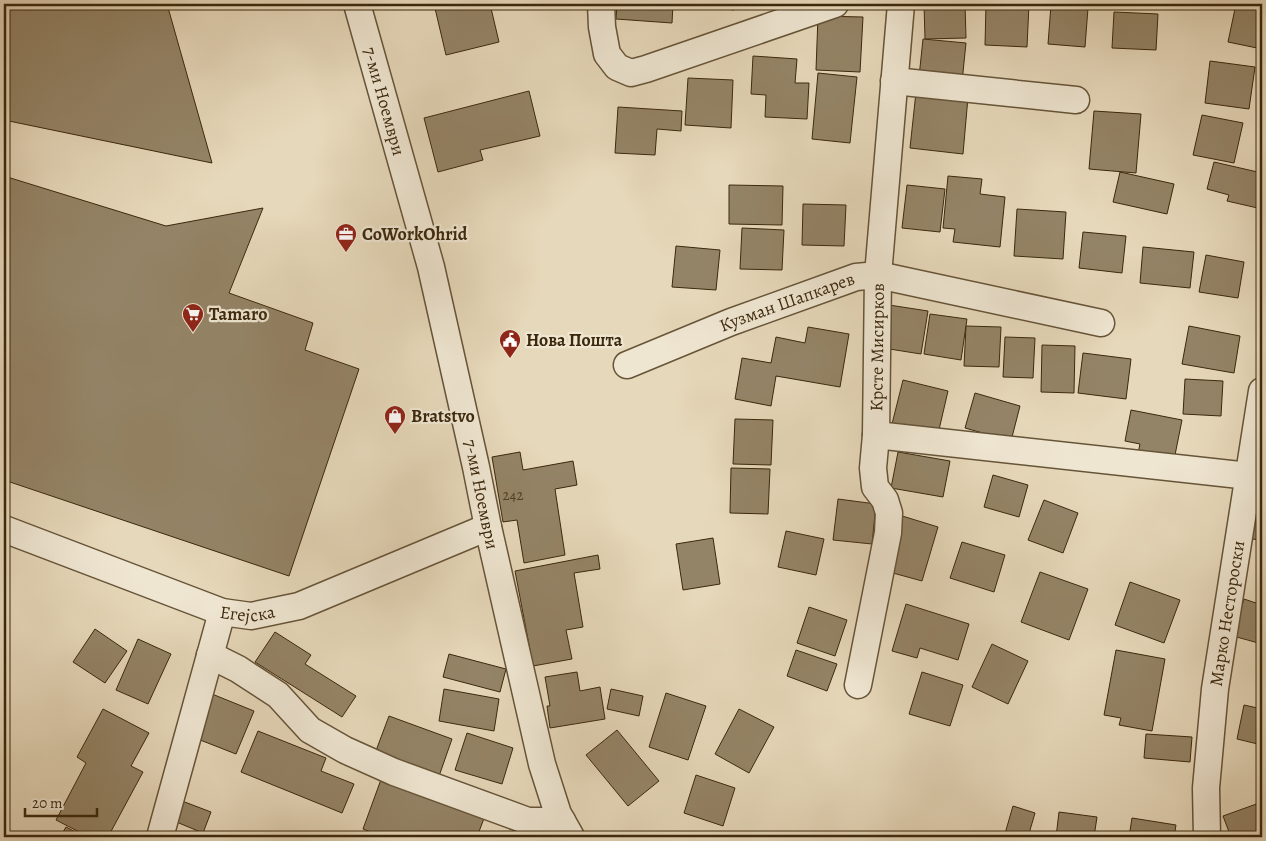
<svg xmlns="http://www.w3.org/2000/svg" width="1266" height="841" font-family="Alegreya,serif">
<rect width="100%" height="100%" fill="#e6d8ba"/>
<filter id="stains"><feTurbulence type="fractalNoise" baseFrequency=".004" numOctaves="4"/><feColorMatrix values="0 0 0 0 .2 0 0 0 0 .09 0 0 0 0 .02 0 0 0 .5 -.17"/></filter>
<radialGradient id="worn" r=".72"><stop offset=".6" stop-color="#630" stop-opacity="0"/><stop offset="1" stop-color="#630" stop-opacity=".3"/></radialGradient>
<!-- building -->
<g fill="#948467" stroke="#3b280d">
<polygon points="4,4 167,4 212,163 4,120"/>
<polygon points="434,4 490,4 499,42 446,55"/>
<polygon points="617,4 673,4 672,23 616,19"/>
<polygon points="692,4 735,4 734,10"/>
<polygon points="924,4 965,4 966,38 925,39"/>
<polygon points="986,4 1029,4 1027,47 985,45"/>
<polygon points="1236,4 1254,4 1262,5 1262,49 1228,42"/>
<polygon points="1051,5 1088,8 1085,47 1048,44"/>
<polygon points="1114,12 1158,14 1156,50 1112,48"/>
<polygon points="818,16 863,17 860,72 816,70"/>
<polygon points="923,39 966,43 962,82 919,77"/>
<polygon points="753,56 797,59 795,83 809,83 807,119 765,117 766,95 751,94"/>
<polygon points="1210,61 1255,67 1249,109 1205,103"/>
<polygon points="818,73 857,77 850,143 812,139"/>
<polygon points="688,78 733,80 731,128 685,125"/>
<polygon points="529,91 540,136 480,150 483,160 438,172 424,118"/>
<polygon points="916,92 968,97 963,154 910,148"/>
<polygon points="618,107 682,111 681,131 657,129 655,155 615,153"/>
<polygon points="1094,111 1141,114 1136,173 1089,169"/>
<polygon points="1202,115 1243,123 1234,163 1193,155"/>
<polygon points="1214,162 1262,173 1262,209 1227,201 1229,195 1207,189"/>
<polygon points="1120,172 1174,184 1167,214 1113,202"/>
<polygon points="4,176 166,226 263,208 229,293 313,323 305,350 359,369 289,576 4,480"/>
<polygon points="948,176 982,179 980,194 1005,197 1000,247 953,242 955,229 943,228"/>
<polygon points="729,185 783,186 782,225 729,224"/>
<polygon points="907,185 945,189 940,232 902,228"/>
<polygon points="803,204 846,205 844,246 802,245"/>
<polygon points="1017,209 1066,212 1063,259 1014,256"/>
<polygon points="742,228 784,230 782,270 740,269"/>
<polygon points="1083,232 1126,236 1122,273 1079,268"/>
<polygon points="676,246 720,250 716,290 672,287"/>
<polygon points="1143,247 1194,252 1190,288 1140,283"/>
<polygon points="1206,255 1244,262 1238,298 1199,292"/>
<polygon points="889,305 928,311 921,354 883,348"/>
<polygon points="930,314 967,319 961,360 924,354"/>
<polygon points="966,326 1001,327 999,367 964,366"/>
<polygon points="1189,326 1240,336 1234,373 1182,364"/>
<polygon points="808,327 849,334 840,387 776,376 771,406 735,399 742,358 771,363 776,337 805,343"/>
<polygon points="1005,337 1035,338 1033,378 1003,377"/>
<polygon points="1042,345 1075,346 1074,393 1041,392"/>
<polygon points="1083,353 1131,359 1126,399 1078,393"/>
<polygon points="1185,379 1223,381 1221,416 1183,414"/>
<polygon points="903,380 948,391 938,434 892,424"/>
<polygon points="975,393 1020,406 1011,441 965,428"/>
<polygon points="1131,410 1182,420 1174,460 1138,453 1140,444 1125,441"/>
<polygon points="735,419 773,420 771,465 733,464"/>
<polygon points="520,452 523,470 573,461 577,485 555,489 565,555 524,563 517,520 503,522 492,457"/>
<polygon points="898,452 950,461 943,497 891,488"/>
<polygon points="731,468 770,469 768,514 730,513"/>
<polygon points="993,475 1028,485 1019,517 984,507"/>
<polygon points="1258,497 1262,498 1262,540 1252,539"/>
<polygon points="838,499 876,504 872,544 833,540"/>
<polygon points="1044,500 1078,513 1063,553 1028,540"/>
<polygon points="899,515 938,527 922,581 882,570"/>
<polygon points="786,531 824,539 816,575 778,567"/>
<polygon points="713,538 720,584 683,590 676,544"/>
<polygon points="962,542 1005,555 994,592 950,578"/>
<polygon points="598,555 600,569 574,573 583,627 566,630 572,659 533,666 515,571"/>
<polygon points="1040,572 1088,589 1069,640 1021,622"/>
<polygon points="1130,582 1180,600 1164,643 1115,625"/>
<polygon points="1244,599 1262,605 1262,644 1233,636"/>
<polygon points="906,604 969,624 958,660 920,648 917,658 892,651"/>
<polygon points="809,607 847,620 835,656 797,643"/>
<polygon points="95,629 127,651 105,683 73,662"/>
<polygon points="275,632 311,655 305,664 356,696 342,717 255,662"/>
<polygon points="138,639 171,654 148,704 116,690"/>
<polygon points="992,644 1028,661 1008,704 972,687"/>
<polygon points="796,650 837,664 827,691 787,676"/>
<polygon points="1116,650 1165,659 1152,731 1119,725 1121,718 1104,715"/>
<polygon points="449,654 506,669 500,692 443,677"/>
<polygon points="577,672 580,691 600,687 605,719 550,728 547,706 550,706 545,677"/>
<polygon points="922,672 963,685 950,726 909,714"/>
<polygon points="444,689 499,699 494,731 439,721"/>
<polygon points="611,689 643,696 639,716 607,709"/>
<polygon points="666,693 706,706 688,760 649,747"/>
<polygon points="212,694 254,711 236,754 195,738"/>
<polygon points="1244,705 1262,709 1262,745 1237,739"/>
<polygon points="103,709 149,733 131,766 143,772 108,837 89,837 56,820 86,763 77,757"/>
<polygon points="739,709 774,727 749,773 715,754"/>
<polygon points="389,716 452,739 438,779 374,756"/>
<polygon points="617,730 659,781 628,806 586,755"/>
<polygon points="258,731 326,758 321,771 354,784 342,813 241,772"/>
<polygon points="467,733 513,748 502,784 455,770"/>
<polygon points="1146,734 1192,737 1190,762 1144,758"/>
<polygon points="383,774 486,813 477,837 384,837 363,829"/>
<polygon points="696,775 735,788 723,826 684,813"/>
<polygon points="182,801 211,812 203,833 174,821"/>
<polygon points="1262,802 1262,837 1231,837 1223,816"/>
<polygon points="1013,806 1035,813 1028,837 1004,837"/>
<polygon points="1059,812 1097,817 1094,837 1056,837"/>
<polygon points="1132,818 1176,825 1174,837 1129,837"/>
<polygon points="66,827 85,837 60,837"/>
</g>
<g fill="none" stroke-linecap="round" stroke-linejoin="round">
<!-- minor casing -->
<g stroke="#665438" stroke-width="29">
<g id="minor">
<path id="s1" d="M357 4 431 267 476 467 488 527 542 764 558 814 571 837"/>
<polyline points="601,4 602,27 607,54 617,67 631,73 646,69 835,4"/>
<polyline points="894,81 1076,100"/>
<path id="s2" d="M627 365 731 322 856 277 878 275 1101 323"/>
<polyline points="876,435 1249,476"/>
<path id="s3" d="M4 529 222 612 251 616 299 606 488 527"/>
<polyline points="210,655 238,669 278,695 310,730 345,750 394,772 528,821 562,821"/>
<path id="s4" d="M858 685 888 533 889 513 885 500 875 487 873 468 876 435 878 275 901 4"/>
<polyline points="160,837 222,612"/>
<path id="s5" d="M1207 837 1206 788 1215 689 1262 391"/>
</g>
</g>
<!-- minor -->
<use href="#minor" stroke="#efe6d2" stroke-width="26"/>
</g>
<!-- icons -->
<defs>
<g id="office-pin" transform="scale(1.125)"><path d="M0 17L-7.5 6A9.5 9.5 0 1 1 7.5 6Z" fill="#8f2418" stroke="#efe6d2"/><path d="M-6-3h4V-5.5h4V-3h4V5H-6ZM-1-4.5V-3h2v-1.5ZM-6 0V1H6V0Z" fill="#fff"/></g>
<g id="supermarket-pin" transform="scale(1.125)"><path d="M0 17L-7.5 6A9.5 9.5 0 1 1 7.5 6Z" fill="#8f2418" stroke="#efe6d2"/><path d="M-6-5.5h2.5l.6 2H6L4.5 2H-2.5L-4.4-4H-6ZM-1.5 3.2a1.3 1.3 0 1 0 .1 0ZM3 3.2a1.3 1.3 0 1 0 .1 0Z" fill="#fff"/></g>
<g id="civic-pin" transform="scale(1.125)"><path d="M0 17L-7.5 6A9.5 9.5 0 1 1 7.5 6Z" fill="#8f2418" stroke="#efe6d2"/><path d="M-.6-6.5H3V-4.5H.6V-3L4-1V1h2V6H-6V1h2V-1L-.6-3ZM-1.2 2.5V6h2.4V2.5Z" fill="#fff"/></g>
<g id="shop-pin" transform="scale(1.125)"><path d="M0 17L-7.5 6A9.5 9.5 0 1 1 7.5 6Z" fill="#8f2418" stroke="#efe6d2"/><path d="M-5-2.5h2.3a2.7 3.5 0 0 1 5.4 0H5L5.5 6h-11ZM-1.5-2.5h3a1.5 2.3 0 0 0-3 0Z" fill="#fff"/></g>
</defs>
<g fill-rule="evenodd">
<use href="#office-pin" x="346" y="234"/>
<use href="#supermarket-pin" x="193" y="314"/>
<use href="#civic-pin" x="510" y="340"/>
<use href="#shop-pin" x="395" y="416"/>
</g>
<g text-anchor="middle" stroke-width="4.5" stroke-linejoin="round" paint-order="stroke">
<!-- number labels -->
<g font-size="15" fill="#513f24">
<text x="513" y="500">242</text>
</g>
<!-- street labels -->
<g font-size="18" fill="#3b280d" stroke="#efe6d2">
<text dy="6" stroke="none"><textPath href="#s1" startOffset="101">7-ми Ноември</textPath></text>
<text dy="6" stroke="none"><textPath href="#s2" startOffset="172">Кузман Шапкарев</textPath></text>
<text dy="6" stroke="none"><textPath href="#s4" startOffset="345">Крсте Мисирков</textPath></text>
<text dy="6" stroke="none"><textPath href="#s1" startOffset="506">7-ми Ноември</textPath></text>
<text dy="6" stroke="none"><textPath href="#s3" startOffset="259">Егејска</textPath></text>
<text dy="6" stroke="none"><textPath href="#s5" startOffset="225">Марко Нестороски</textPath></text>
</g>
<!-- poi labels -->
<g font-size="18" font-weight="bold" fill="#3b280d" stroke="#efe6d2" text-anchor="start">
<text x="362" y="240">CoWorkOhrid</text>
<text x="209" y="320">Tamaro</text>
<text x="526" y="346">Нова Пошта</text>
<text x="411" y="422">Bratstvo</text>
</g>
</g>
<!-- margin -->
<rect width="1266" height="841" fill="none" stroke="#e6d8ba" stroke-width="20"/>
<rect x="5" y="5" width="1256" height="831" fill="none" stroke="#3b280d" stroke-width="2.5"/>
<rect x="10" y="10" width="1246" height="821" fill="none" stroke="#3b280d"/>
<!-- scale -->
<path d="M25 808v8h72v-8" fill="none" stroke="#3b280d" stroke-width="2.5"/>
<text x="32" y="808" font-size="15" fill="#3b280d" stroke="#efe6d2" stroke-width="4" paint-order="stroke">20 m</text>
<rect width="100%" height="100%" filter="url(#stains)"/>
<rect width="100%" height="100%" fill="url(#worn)"/>
</svg>
